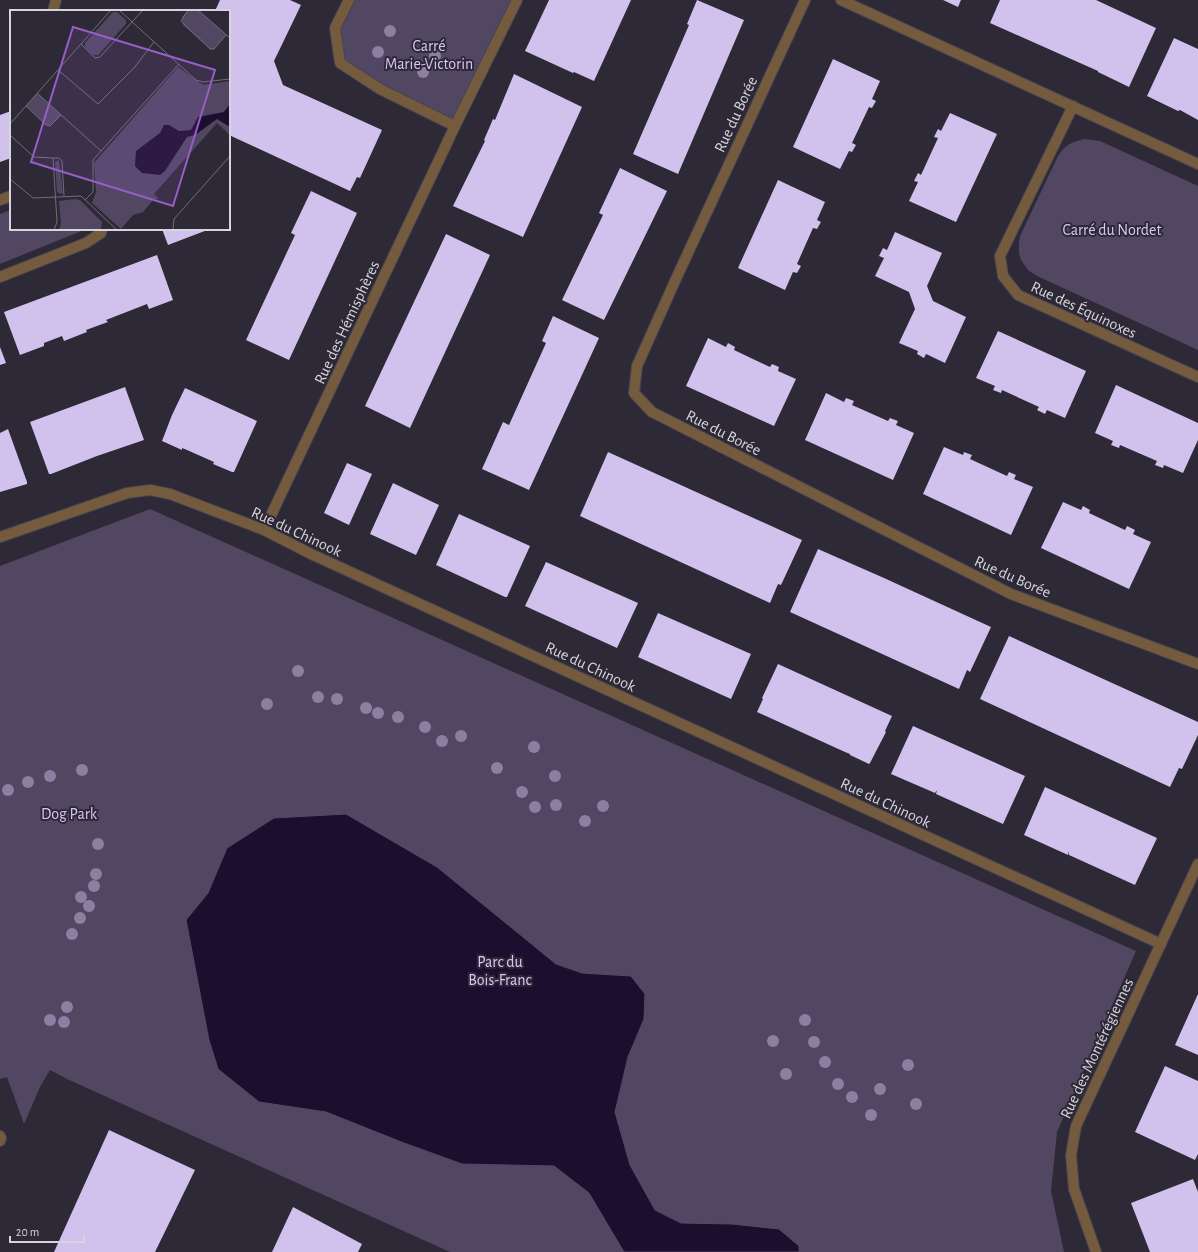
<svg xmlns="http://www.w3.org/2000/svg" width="1198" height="1252" font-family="'Alegreya Sans',sans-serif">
<rect width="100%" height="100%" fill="#2d2936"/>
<!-- green -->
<g fill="#514763">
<polygon points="349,0 517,0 455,126 340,63 335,28"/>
<path d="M1085 139 1100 141 1198 186V350L1037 276 1028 270 1021 260 1019 253V243L1020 236 1057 158C1063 146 1072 141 1085 139Z"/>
<polygon points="11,210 11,229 83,229 79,232 0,264 0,214"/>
<polygon points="150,509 1136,951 1057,1132 1051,1191 1064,1252 450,1252 67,1079 50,1070 40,1087 24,1124 7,1077 0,1079 0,566"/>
</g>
<!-- water -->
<polygon fill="#1c0e2e" stroke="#544962" points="346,814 437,867 556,964 582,973 631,976 645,994 644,1019 628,1057 615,1112 630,1165 655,1210 681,1223 732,1224 779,1229 799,1246 799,1252 624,1252 589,1193 554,1166 462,1164 404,1143 326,1112 259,1102 218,1069 209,1040 186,920 208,893 227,848 274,818"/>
<!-- building -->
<g fill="#d1c1ed">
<polygon points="220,0 290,0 301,5 274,61 283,85 382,130 360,178 357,177 350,191 229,135 229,11 215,11"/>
<polygon points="549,0 631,0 594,81 574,72 573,73 525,51"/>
<polygon points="697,0 744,20 678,174 633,154 689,25 687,24"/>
<polygon points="943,0 961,0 958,7"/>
<polygon points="1000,0 1096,0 1156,28 1129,87 1098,72 1098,71 990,23"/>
<polygon points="1174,38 1198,49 1198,120 1180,110 1178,111 1147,96"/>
<polygon points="833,59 880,81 872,99 876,101 872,108 869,107 852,143 856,145 852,152 849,151 840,169 793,147"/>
<polygon points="514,74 582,107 523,237 453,206 485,141 484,140 493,119 495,120"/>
<polygon points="11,111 11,158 0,162 0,115"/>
<polygon points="950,113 997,134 956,222 909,201 918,182 914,181 918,173 921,175 938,138 934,137 938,129 941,131"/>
<polygon points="620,168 667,191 604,320 562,300 603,215 599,213"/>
<polygon points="778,180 825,202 817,220 821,222 817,229 813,228 797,264 801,266 797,273 793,272 785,290 738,268"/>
<polygon points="311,191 357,213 289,360 246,340 295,235 291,233"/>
<polygon points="162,229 210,229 168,245"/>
<polygon points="895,232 942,253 927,286 933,301 966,317 945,363 926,354 924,358 917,354 918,351 899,343 915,309 909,292 875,276 884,258 879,256 883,248 887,250"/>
<polygon points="446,234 490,255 410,428 365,406"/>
<polygon points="157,255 173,300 149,309 147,304 106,320 108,322 86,330 87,332 64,341 62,336 44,343 44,346 20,355 4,312"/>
<polygon points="553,316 599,338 529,490 482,469 503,422 509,425 546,343 542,341"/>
<polygon points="998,331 1086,371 1065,418 1047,410 1045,414 1037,410 1039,407 1002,390 1001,393 993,390 995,386 976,378"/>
<polygon points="708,338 726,347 728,343 735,347 734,350 770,367 772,364 779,367 778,371 796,379 774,426 686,386"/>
<polygon points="0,347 6,363 0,365"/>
<polygon points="1116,385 1198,423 1198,440 1183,473 1164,465 1163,468 1155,465 1157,461 1120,445 1119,448 1111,445 1113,441 1095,433"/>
<polygon points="125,387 144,440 97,456 51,474 49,474 30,422"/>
<polygon points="185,388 257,421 234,472 232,472 213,464 214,462 187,450 182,448 182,450 162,441 172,415"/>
<polygon points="826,393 844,402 846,398 854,401 852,405 888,421 890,418 898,421 896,425 914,433 893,480 805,440"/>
<polygon points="8,429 27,482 27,484 0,492 0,433"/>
<polygon points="944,447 963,455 964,452 972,455 970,459 1007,476 1009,472 1016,475 1014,479 1033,487 1011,535 923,494"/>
<polygon points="608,452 802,540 781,585 778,584 770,603 580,516"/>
<polygon points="347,463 372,474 349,525 324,513"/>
<polygon points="393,483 439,505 416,555 370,534"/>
<polygon points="1063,502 1081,510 1083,506 1090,510 1089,513 1125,530 1127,526 1135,530 1133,534 1151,542 1129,589 1041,548"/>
<polygon points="459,514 530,546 507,597 505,597 436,565"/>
<polygon points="818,549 884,578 991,627 970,672 967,670 959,689 790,612"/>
<polygon points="546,562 638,603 617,648 525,606"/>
<polygon points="658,613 751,654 731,699 638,657"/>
<polygon points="1009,636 1198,722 1198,735 1182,769 1179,768 1170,787 980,699"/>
<polygon points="778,664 892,716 885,731 886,732 870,763 869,764 850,755 850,754 845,752 757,712 763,699 762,698"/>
<polygon points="913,726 1025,776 1003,824 936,794 937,790 935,793 891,774"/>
<polygon points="1045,787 1157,838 1135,885 1069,855 1069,851 1068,855 1024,835"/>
<polygon points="1198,994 1198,1055 1175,1045"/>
<polygon points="1165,1066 1198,1081 1198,1154 1195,1160 1135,1132"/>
<polygon points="109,1130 195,1170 155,1252 54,1252"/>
<polygon points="1193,1179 1198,1192 1198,1252 1150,1252 1131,1203"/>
<polygon points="293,1207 362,1244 358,1252 272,1252"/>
</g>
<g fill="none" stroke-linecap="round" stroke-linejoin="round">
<!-- service casing -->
<g stroke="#484451" stroke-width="12">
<polyline id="service" points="0,1136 1,1138 0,1141"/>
</g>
<!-- minor casing -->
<g stroke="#484451" stroke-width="12">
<g id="minor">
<polyline points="349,0 335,28 340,63 380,89 455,126"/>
<polyline points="805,0 675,281 637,366 634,393 652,412 1011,594 1198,664"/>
<polyline points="841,0 1198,164"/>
<polyline points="53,11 56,0"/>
<polyline points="1073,106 1000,256 1003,276 1018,295 1198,377"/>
<polyline points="0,200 11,196"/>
<polyline points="0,277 86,243 101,233 102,229"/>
<polyline points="264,530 455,126 517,0"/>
<polyline points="0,537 127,493 150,490 170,494 264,530 311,554 1161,944"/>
<polyline points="1096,1252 1074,1189 1071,1155 1076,1126 1198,864"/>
</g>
</g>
<!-- service -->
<use href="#service" stroke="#745b3d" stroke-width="10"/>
<!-- minor -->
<use href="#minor" stroke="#745b3d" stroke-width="10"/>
</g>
<!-- trees -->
<g fill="#8c7fa2">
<circle cx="390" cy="31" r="6"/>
<circle cx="378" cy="52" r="6"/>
<circle cx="435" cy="56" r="6"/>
<circle cx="423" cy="72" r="6"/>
<circle cx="298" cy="671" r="6"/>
<circle cx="318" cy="697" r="6"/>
<circle cx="337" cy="699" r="6"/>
<circle cx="267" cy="704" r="6"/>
<circle cx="366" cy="708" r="6"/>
<circle cx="378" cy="713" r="6"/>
<circle cx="398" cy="717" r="6"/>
<circle cx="425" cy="727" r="6"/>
<circle cx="461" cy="736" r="6"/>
<circle cx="442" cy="741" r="6"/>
<circle cx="534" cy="747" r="6"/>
<circle cx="497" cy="768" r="6"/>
<circle cx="82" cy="770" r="6"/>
<circle cx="50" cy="776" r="6"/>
<circle cx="555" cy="776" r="6"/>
<circle cx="28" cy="782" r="6"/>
<circle cx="8" cy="790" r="6"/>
<circle cx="522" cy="792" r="6"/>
<circle cx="556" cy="805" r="6"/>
<circle cx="603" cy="806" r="6"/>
<circle cx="535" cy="807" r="6"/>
<circle cx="585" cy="821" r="6"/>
<circle cx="98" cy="844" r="6"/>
<circle cx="96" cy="874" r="6"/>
<circle cx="94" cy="886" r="6"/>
<circle cx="81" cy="897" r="6"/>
<circle cx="89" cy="906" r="6"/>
<circle cx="80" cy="918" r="6"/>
<circle cx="72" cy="934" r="6"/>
<circle cx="67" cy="1007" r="6"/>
<circle cx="50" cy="1020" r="6"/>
<circle cx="805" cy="1020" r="6"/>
<circle cx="64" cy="1022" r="6"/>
<circle cx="773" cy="1041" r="6"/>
<circle cx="814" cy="1042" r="6"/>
<circle cx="825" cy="1062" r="6"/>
<circle cx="908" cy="1065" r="6"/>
<circle cx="786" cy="1074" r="6"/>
<circle cx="838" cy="1084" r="6"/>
<circle cx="880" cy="1089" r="6"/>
<circle cx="852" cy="1097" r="6"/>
<circle cx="916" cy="1104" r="6"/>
<circle cx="871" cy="1115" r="6"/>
</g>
<g text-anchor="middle" stroke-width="4" stroke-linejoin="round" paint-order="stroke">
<!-- park labels -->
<g font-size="16" fill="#d9c6fa" stroke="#2d2936">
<text x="429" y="51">Carré<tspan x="429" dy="18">Marie-Victorin</tspan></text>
<text x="1112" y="235">Carré du Nordet</text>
<text x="69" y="819">Dog Park</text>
<text x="500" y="967">Parc du<tspan x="500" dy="18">Bois-Franc</tspan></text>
</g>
<!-- street labels -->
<g font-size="16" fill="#d7d4dc" stroke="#2d2936">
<text transform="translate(735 114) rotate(-65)" y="6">Rue du Borée</text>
<text transform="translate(1084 309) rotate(25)" y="6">Rue des Équinoxes</text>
<text transform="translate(346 322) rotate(-65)" y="6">Rue des Hémisphères</text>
<text transform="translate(724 432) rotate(27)" y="6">Rue du Borée</text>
<text transform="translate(297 531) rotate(25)" y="6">Rue du Chinook</text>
<text transform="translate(1013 576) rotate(24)" y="6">Rue du Borée</text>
<text transform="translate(591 666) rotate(25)" y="6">Rue du Chinook</text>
<text transform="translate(886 802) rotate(25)" y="6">Rue du Chinook</text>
<text transform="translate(1096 1048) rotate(-65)" y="6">Rue des Montérégiennes</text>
</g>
</g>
<!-- overview -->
<g transform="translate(10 10)">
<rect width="220" height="220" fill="#2d2936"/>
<path d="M178 0H188L216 25 204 39H200L173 15 172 7ZM103 2H107L116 10V14L88 45H83L75 37V33ZM168 57 193 75 220 71V125L207 113 144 184 149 189H144L133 202 123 205 111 219 82 193 86 182 84 153ZM27 83 51 105 40 116 36 115 16 96ZM49 150 53 183 50 184 47 182 45 152ZM65 189 70 190 92 212 91 220H49L51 213 49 191Z" fill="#514763"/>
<path d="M220 94V117L207 109 185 125 177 127 155 161 150 165 132 163 125 156 126 141 150 123 154 115H159L169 121 181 120 188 107 214 102Z" fill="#1c0e2e"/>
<path fill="none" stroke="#716d78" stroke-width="1" d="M109 0 186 70 193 72 220 69M178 0 171 11 200 39H204L216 25M188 0 220 28M71 34 85 48 90 47 133 0M48 60 88 94 124 58 144 32M27 83 91 141M16 96 36 115 40 116 51 105M0 114 101 0M0 125 24 147 43 148M0 169 23 188 71 186 107 220M75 190 83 182V150L169 54M44 220 47 212 43 148H49L52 151 54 186M163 220 164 209 220 146"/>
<path fill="#975ec8" fill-opacity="0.15" stroke="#975ec8" stroke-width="2" d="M63 17 205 60 163 196 21 152Z"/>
<rect width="220" height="220" fill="none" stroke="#d7d4dc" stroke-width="2"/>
</g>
<!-- scale -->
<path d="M10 1236v6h74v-6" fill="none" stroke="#d7d4dc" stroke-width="2"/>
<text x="16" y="1236" font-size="12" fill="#d7d4dc" stroke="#2d2936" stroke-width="3" paint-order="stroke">20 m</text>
</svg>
